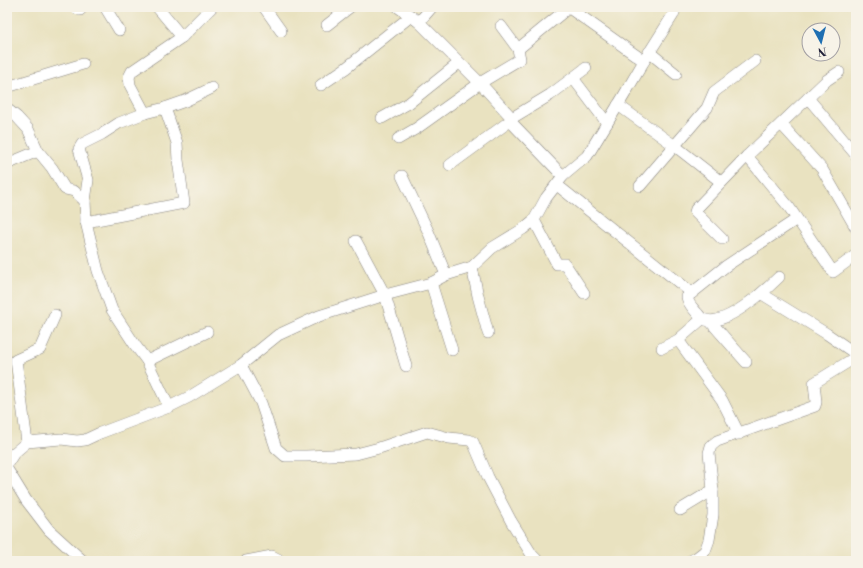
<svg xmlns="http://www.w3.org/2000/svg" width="863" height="568" font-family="'Libre Bodoni',serif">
<rect width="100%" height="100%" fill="#f7f3e8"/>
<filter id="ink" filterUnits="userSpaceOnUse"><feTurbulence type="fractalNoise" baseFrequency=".025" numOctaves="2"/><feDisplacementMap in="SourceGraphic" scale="8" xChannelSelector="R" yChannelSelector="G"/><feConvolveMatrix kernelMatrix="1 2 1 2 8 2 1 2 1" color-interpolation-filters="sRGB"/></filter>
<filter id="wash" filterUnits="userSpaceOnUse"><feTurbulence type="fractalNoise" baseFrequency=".012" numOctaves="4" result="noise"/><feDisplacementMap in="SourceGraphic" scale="16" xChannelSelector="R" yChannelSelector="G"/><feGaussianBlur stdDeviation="0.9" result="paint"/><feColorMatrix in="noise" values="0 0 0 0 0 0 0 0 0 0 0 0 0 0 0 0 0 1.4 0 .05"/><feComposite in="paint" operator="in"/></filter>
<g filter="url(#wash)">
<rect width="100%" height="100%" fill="#e9e2c0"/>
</g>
<g filter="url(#ink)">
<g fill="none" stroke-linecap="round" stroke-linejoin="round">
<!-- minor casing -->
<g stroke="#86827e" stroke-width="12">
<g id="minor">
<polyline points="75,7 76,8 80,10 83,7"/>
<polyline points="105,7 119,30"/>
<polyline points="157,7 182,37"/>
<polyline points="264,7 281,31"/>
<polyline points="398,7 419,22 480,83 512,118 510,121 563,176"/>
<polyline points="568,7 644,61"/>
<polyline points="419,22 432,7"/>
<polyline points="327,25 350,7"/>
<polyline points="501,26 518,49"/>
<polyline points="649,52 676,74"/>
<polyline points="573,78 607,123"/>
<polyline points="321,85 346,68 411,16"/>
<polyline points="7,87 83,64"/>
<polyline points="808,98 856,155"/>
<polyline points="618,105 675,146 721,182"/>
<polyline points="7,109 17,117 28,129 38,151 52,168 65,189 74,191 85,201"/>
<polyline points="145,113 130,85 129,77 132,71 182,37 212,7"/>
<polyline points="382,118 409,103 459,63"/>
<polyline points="512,118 550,95 586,68"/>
<polyline points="781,124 822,169 856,228"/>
<polyline points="398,139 417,128 480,83 520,59 518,49 568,8"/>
<polyline points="747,156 789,207 833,272 856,255"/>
<polyline points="7,164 38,151"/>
<polyline points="450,165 510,121"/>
<polyline points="402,176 428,231 446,275"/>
<polyline points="557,185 692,293"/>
<polyline points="640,186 707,108 714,92 755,61"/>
<polyline points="534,220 557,264 565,264 584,293"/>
<polyline points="86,222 184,203 178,160 177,143 165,108"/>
<polyline points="722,239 695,212 696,209 747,156 827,80 839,72"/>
<polyline points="356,241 385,295 406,366"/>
<polyline points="472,267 478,296 488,333"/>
<path d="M779 277C766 290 723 329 703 319 701 318 699 315 697 313 693 308 688 304 687 297L692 293 726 266 797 219"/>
<polyline points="431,283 452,350"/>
<polyline points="762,294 827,334 856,354"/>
<polyline points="710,321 746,362"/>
<polyline points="678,340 722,400 739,434"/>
<polyline points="662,348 678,340 702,319"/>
<polyline points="147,361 207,332"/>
<polyline points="241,365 261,403 276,448 285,456 306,456 356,454 379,448 427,432 449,438 469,440 473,442 488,477 511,521 532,555 538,561"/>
<polyline points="169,407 147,361 135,345 112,310 98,271 86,222 85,201 88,180 79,149 82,144 102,134 119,123 145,113 165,108 185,101 212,88"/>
<polyline points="27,442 16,360 40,349 55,315"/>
<polyline points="7,464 14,453 27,442 61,439 77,441 85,440 100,433 169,407 189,397 241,365 278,335 319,316 385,295 431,283 446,275 472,267 492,248 523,229 534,220 546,198 563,176 587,156 623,97 644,61 673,15 676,7"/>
<polyline points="7,469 26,500 49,530 83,561"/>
<polyline points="680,510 713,490"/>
<polyline points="246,561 272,556 278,559 279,561"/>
<polyline points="690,561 696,558 705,551 709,540 713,515 713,490 709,453 711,446 717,441 815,406 816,402 814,383 856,357"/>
</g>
</g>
<!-- minor -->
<use href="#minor" stroke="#fff" stroke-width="11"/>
</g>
</g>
<!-- margin -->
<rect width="863" height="568" fill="none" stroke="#f7f3e8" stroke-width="24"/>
<!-- north arrow -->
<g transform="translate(821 42) rotate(173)"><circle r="19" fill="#f7f3e8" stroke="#a29fa3"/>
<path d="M0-3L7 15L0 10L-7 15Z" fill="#1f6fb2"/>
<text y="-6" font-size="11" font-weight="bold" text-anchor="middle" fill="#22223b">N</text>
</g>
</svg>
